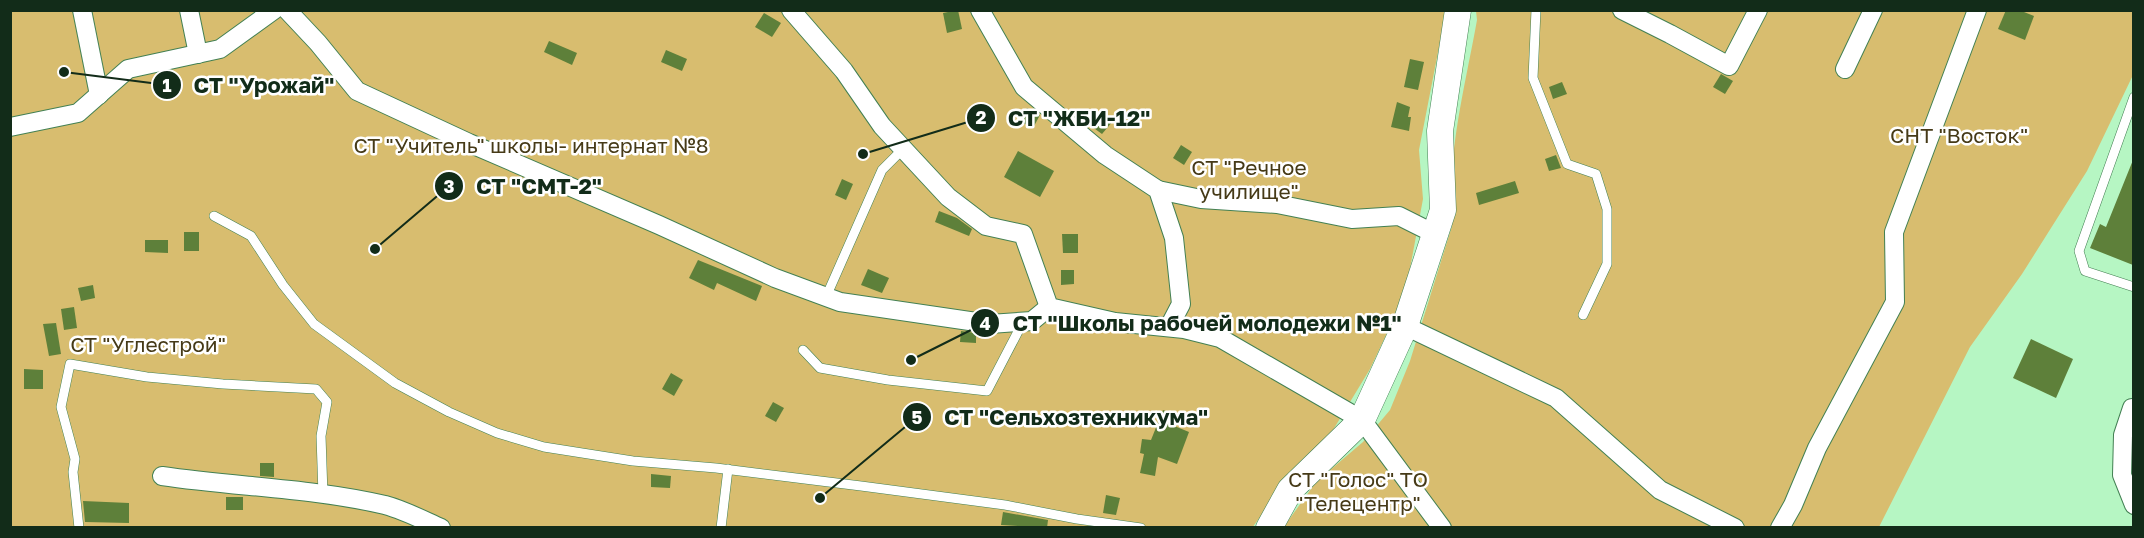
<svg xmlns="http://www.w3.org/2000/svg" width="2144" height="538" font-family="'Golos Text',sans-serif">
<rect width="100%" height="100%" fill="#b6f6c3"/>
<!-- green -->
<g fill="#d8bd6f">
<polygon points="10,11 1446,11 1419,150 1423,199 1405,295 1370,369 1330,435 1276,495 1252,528 11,527"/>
<path d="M1476 11H2133V75L2087 171 2022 274 1970 347 1879 527 1283 528 1316 482 1363 442 1390 410 1410 361 1452 226C1446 157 1465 87 1477 20Z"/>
</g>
<!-- building -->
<g fill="#5e803a">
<polygon points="958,10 962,29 947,33 943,13"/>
<polygon points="2006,10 2019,10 2034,16 2025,40 1998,29"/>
<polygon points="764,13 781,23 772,37 755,27"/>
<polygon points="549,41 577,53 572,65 544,52"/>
<polygon points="666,50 687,59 682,71 661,62"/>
<polygon points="1410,59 1424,62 1418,90 1404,87"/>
<polygon points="1721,74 1733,81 1725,94 1713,87"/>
<polygon points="1562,82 1567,94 1553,99 1549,87"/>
<polygon points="1397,102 1410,107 1408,117 1411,117 1409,131 1391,127"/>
<polygon points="1027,108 1040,115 1033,128 1019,121"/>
<polygon points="1102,113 1113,121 1102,134 1091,126"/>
<polygon points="1181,145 1192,152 1184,165 1173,158"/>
<polygon points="1018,151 1054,171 1040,197 1004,177"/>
<polygon points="1556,155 1561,168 1549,171 1545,159"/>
<polygon points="2133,160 2133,265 2090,248 2100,224 2106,227"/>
<polygon points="842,179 853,184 846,200 835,195"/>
<polygon points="1515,181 1519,193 1479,205 1476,193"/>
<polygon points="939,211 957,218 972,229 969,236 935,222"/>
<rect x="184" y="232" width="15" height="19"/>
<polygon points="1062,234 1078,234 1078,253 1063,253"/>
<polygon points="145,240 168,240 168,253 145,252"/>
<polygon points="698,260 762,286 756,301 717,283 714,290 689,278"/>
<polygon points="868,269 889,278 882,293 861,285"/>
<polygon points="1061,270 1074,270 1074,284 1061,285"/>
<polygon points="93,285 95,298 81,301 78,288"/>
<polygon points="74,307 77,328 64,330 61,309"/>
<polygon points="56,323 61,354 49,356 43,324"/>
<polygon points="961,331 976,333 976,343 960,342"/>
<polygon points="2031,339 2073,359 2056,398 2013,378"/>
<polygon points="24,369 43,370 43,389 24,389"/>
<polygon points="671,373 683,380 674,396 662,389"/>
<polygon points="773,402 784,408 776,422 765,416"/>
<polygon points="1163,410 1176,415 1172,425 1189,432 1177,464 1158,457 1155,476 1140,473 1144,454 1140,453 1142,439 1151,440"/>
<polygon points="260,463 274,463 274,477 260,476"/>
<polygon points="651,474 671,476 670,488 651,487"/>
<polygon points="1106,495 1120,498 1116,515 1103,513"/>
<rect x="226" y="497" width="17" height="13"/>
<polygon points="83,501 129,503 129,523 85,522"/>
<polygon points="1003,512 1048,520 1047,528 1001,525"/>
</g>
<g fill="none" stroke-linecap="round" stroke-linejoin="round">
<!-- lane casing -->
<g stroke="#438053" stroke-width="10">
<g id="lane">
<polyline points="1536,10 1533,78 1567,164 1596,174 1607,209 1607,264 1583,315"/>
<polyline points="2134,97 2079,251 2085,271 2134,287"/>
<polyline points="214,216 251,236 283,285 314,324 395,383 449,412 497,433 544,447 633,461 716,468 861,486 1005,505 1077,519 1141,528"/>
<polyline points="826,297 882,170 903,149"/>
<polyline points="803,350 820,368 888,380 987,391 1023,322"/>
<polyline points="79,528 73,472 75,459 61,407 70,364 147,377 223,384 316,389 327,402 321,436 323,495"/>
<polyline points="721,528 728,469"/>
</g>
</g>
<!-- street casing -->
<g stroke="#438053" stroke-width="20">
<g id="street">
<polyline points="82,10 99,95"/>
<polyline points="189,10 198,54"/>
<polyline points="287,10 318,43 357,91 469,143 659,225 775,278 840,302 990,324 1032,321 1049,307"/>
<polyline points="791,10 844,71 882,126 948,197 986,226 1023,234 1049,307 1115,322 1184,329 1220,338 1362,420 1442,528"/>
<polyline points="980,10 1024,87 1105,155 1158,190 1174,238 1181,304 1169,327"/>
<polyline points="1622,10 1670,34 1729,66 1758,10"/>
<polyline points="1845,69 1873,10"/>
<polyline points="10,127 78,113 128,69 220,49 274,10"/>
<polyline points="1158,190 1201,199 1277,204 1352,219 1399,216 1435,234"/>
<polyline points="1405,326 1556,398 1660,490 1735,528"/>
<polyline points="2134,408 2132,408 2123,435 2122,475 2134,505"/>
<path d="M162 476C236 487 312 488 385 505 404 510 423 520 441 528"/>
<polyline points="1780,528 1793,505 1817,448 1895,302 1894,232 1977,10"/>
</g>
</g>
<!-- secondary casing -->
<g stroke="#438053" stroke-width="27">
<polyline id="secondary" points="1269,528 1290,490 1362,420 1405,326 1443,210 1440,131 1458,10"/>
</g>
<!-- lane -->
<use href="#lane" stroke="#fff" stroke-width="9"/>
<!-- street -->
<use href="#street" stroke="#fff" stroke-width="18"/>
<!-- secondary -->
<use href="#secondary" stroke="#fff" stroke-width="26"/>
</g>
<g text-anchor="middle" stroke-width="5" stroke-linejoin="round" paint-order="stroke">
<!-- park labels -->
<g font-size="21" fill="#463a17" stroke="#fff">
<text x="1959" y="143">СНТ "Восток"</text>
<text x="531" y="153">СТ "Учитель" школы- интернат №8</text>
<text x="1249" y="175">СТ "Речное<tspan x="1249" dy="24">училище"</tspan></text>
<text x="148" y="352">СТ "Углестрой"</text>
<text x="1358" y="487">СТ "Голос" ТО<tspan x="1358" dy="24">"Телецентр"</tspan></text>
</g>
</g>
<!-- callouts -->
<path fill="none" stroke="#122c19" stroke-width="2" d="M64 72L167 85M863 154L981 118M375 249L449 186M911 360L985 323M820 498L917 417"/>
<g fill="#122c19" stroke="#fff" stroke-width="2">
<circle cx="64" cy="72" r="6"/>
<circle cx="863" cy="154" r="6"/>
<circle cx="375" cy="249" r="6"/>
<circle cx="911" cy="360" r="6"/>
<circle cx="820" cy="498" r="6"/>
<circle cx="167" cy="85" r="15"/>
<circle cx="981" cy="118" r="15"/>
<circle cx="449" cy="186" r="15"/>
<circle cx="985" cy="323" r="15"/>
<circle cx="917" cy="417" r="15"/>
</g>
<g font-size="18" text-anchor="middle" font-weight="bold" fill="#fff">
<text x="167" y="92">1</text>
<text x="981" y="124">2</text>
<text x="449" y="193">3</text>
<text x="985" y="330">4</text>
<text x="917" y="424">5</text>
</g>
<g font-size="22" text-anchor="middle" font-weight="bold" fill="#122c19" stroke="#fff" stroke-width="5" stroke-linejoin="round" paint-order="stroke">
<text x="264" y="93">СТ "Урожай"</text>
<text x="1079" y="126">СТ "ЖБИ-12"</text>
<text x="539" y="194">СТ "СМТ-2"</text>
<text x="1207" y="331">СТ "Школы рабочей молодежи №1"</text>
<text x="1076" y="425">СТ "Сельхозтехникума"</text>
</g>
<!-- border -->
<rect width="2144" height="538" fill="none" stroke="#122c19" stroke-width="24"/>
</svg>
